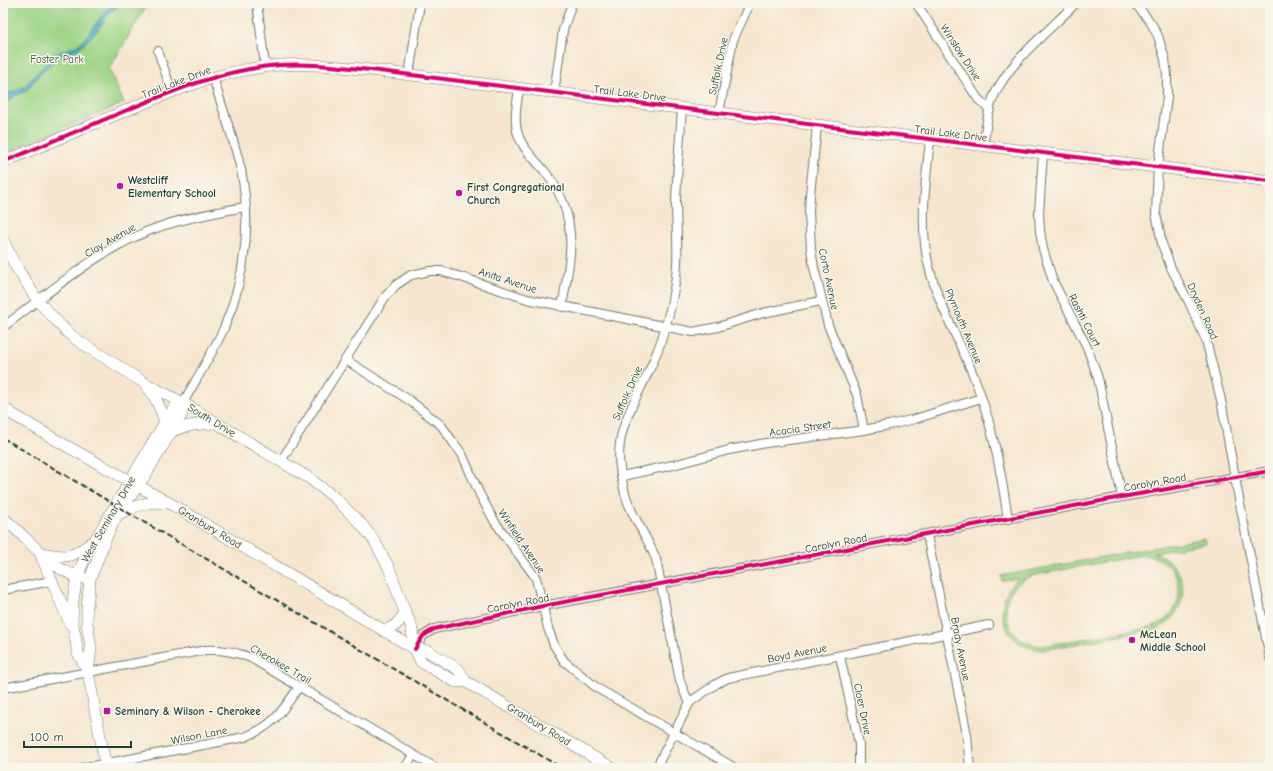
<svg xmlns="http://www.w3.org/2000/svg" width="1273" height="771" font-family="'Comic Neue',sans-serif">
<defs>
<pattern id="water-ripples" width="26" height="14" patternUnits="userSpaceOnUse"><rect width="26" height="14" fill="#48afc7"/><path d="M2 4q2-2 4 0t4 0M15 11q2-2 4 0t4 0" fill="none" stroke="#3b90a2"/></pattern>
</defs>
<rect width="100%" height="100%" fill="#fbf7ec"/>
<filter id="ink" filterUnits="userSpaceOnUse"><feTurbulence type="fractalNoise" baseFrequency=".025" numOctaves="2"/><feDisplacementMap in="SourceGraphic" scale="8" xChannelSelector="R" yChannelSelector="G"/><feConvolveMatrix kernelMatrix="1 2 1 2 8 2 1 2 1" color-interpolation-filters="sRGB"/></filter>
<filter id="wash" filterUnits="userSpaceOnUse"><feTurbulence type="fractalNoise" baseFrequency=".012" numOctaves="4" result="noise"/><feDisplacementMap in="SourceGraphic" scale="16" xChannelSelector="R" yChannelSelector="G"/><feGaussianBlur stdDeviation="0.9" result="paint"/><feColorMatrix in="noise" values="0 0 0 0 0 0 0 0 0 0 0 0 0 0 0 0 0 1.4 0 .05"/><feComposite in="paint" operator="in"/></filter>
<g filter="url(#wash)">
<rect width="100%" height="100%" fill="#f6e6cf"/>
<!-- green -->
<g fill="#9ed486" stroke="#5e885d" fill-rule="evenodd">
<polygon points="6,3 148,3 109,69 124,103 10,151 3,152 3,6"/>
<path d="M1205 538 1206 543 1154 553C1160 555 1166 558 1170 562 1193 584 1183 616 1157 629L1043 650C1003 648 989 605 1018 578L1002 581 1001 576ZM1142 555C1186 557 1193 615 1150 627L1043 646C999 643 992 586 1035 575Z"/>
</g>
<!-- water -->
<polygon fill="url(#water-ripples)" stroke="#34767e" points="115,3 123,3 109,13 97,31 84,44 76,50 57,58 40,74 26,91 15,96 3,106 3,96 25,86 53,55 76,46 83,41 105,11"/>
</g>
<g filter="url(#ink)">
<g fill="none" stroke-linecap="round" stroke-linejoin="round">
<!-- street casing -->
<g stroke="#6a786a" stroke-width="10">
<g id="street">
<polyline points="257,3 265,66"/>
<polyline points="916,3 978,99 990,110"/>
<polyline points="1135,3 1151,23 1158,36 1165,59 1167,75 1167,97 1158,166 1156,214 1159,228 1162,244 1171,268 1189,302 1206,340 1221,400 1235,478 1270,658"/>
<polyline points="1269,3 1270,10"/>
<polyline points="158,51 172,92"/>
<polyline points="409,75 420,3"/>
<path d="M519 89C517 103 514 117 517 131 521 148 536 160 546 173 553 182 559 192 563 202 577 240 568 269 562 307"/>
<polyline points="554,93 563,30 572,3"/>
<path d="M682 108C680 139 677 171 676 202 676 231 680 260 674 289 670 314 663 339 653 362 642 388 624 415 620 443 618 456 620 472 623 485 628 512 646 534 656 559L680 681 686 696 690 702"/>
<polyline points="719,113 733,40 750,3"/>
<polyline points="817,126 810,194 809,212 811,249 814,268 828,325 857,395 864,430"/>
<path d="M930 140C926 179 920 219 927 258 935 299 959 339 974 377 992 422 1001 471 1008 519"/>
<path d="M983 146C986 130 987 112 993 98 1009 61 1049 31 1076 3"/>
<polyline points="1043,153 1039,213 1040,231 1043,249 1053,281 1087,347 1098,378 1122,497"/>
<path d="M3 327C52 291 103 245 162 226 189 217 217 212 245 207"/>
<polyline points="346,360 409,400 441,425 453,442 462,454 480,495 495,522 536,578 548,628 554,645 564,661 597,688 735,768"/>
<path d="M183 403C197 378 212 354 224 328 245 278 252 224 241 170 234 139 222 108 213 77"/>
<polyline points="281,461 385,297 396,285 411,275 430,271 441,271 464,278 527,299 693,332 718,327 763,313 821,301"/>
<polyline points="622,476 673,465 729,450 766,443 864,430 889,425 915,419 981,398"/>
<polyline points="927,535 967,735 970,768"/>
<polyline points="3,590 52,581"/>
<polyline points="415,649 423,636 434,629 543,606 1122,497 1270,471"/>
<polyline points="840,656 859,744 859,768"/>
<path d="M3 688 206 650C223 649 236 652 251 658L436 768"/>
<path d="M82 768 245 737C275 725 281 712 299 687"/>
<polyline points="405,768 413,755"/>
<polyline points="656,768 690,702 716,684 728,678 989,625"/>
</g>
</g>
<!-- secondary casing -->
<g stroke="#6a786a" stroke-width="12">
<g id="secondary">
<path d="M3 162C46 144 89 126 132 108 180 88 227 69 280 65 311 63 341 67 371 70L1270 181"/>
<polyline points="3,240 15,265 38,301 65,330 77,340 143,382 183,403 309,478 335,498 362,525 374,540 389,568 405,612 411,625 415,649 421,662 456,682 465,681"/>
<path d="M146 385C156 396 160 408 165 422"/>
<polyline points="3,407 12,414 63,444 171,504 415,649 428,651 459,670 465,681 612,768"/>
<path d="M172 431C186 425 200 424 215 423"/>
<path d="M118 514C135 507 146 500 166 503"/>
<path d="M3 518C30 539 49 570 83 578"/>
<path d="M40 553C66 557 69 560 91 543"/>
<polyline points="41,555 70,624"/>
<path d="M384 631C395 627 400 622 405 612"/>
<polyline points="88,671 78,653 72,619 73,601 77,576 88,552 165,422 174,408 183,403"/>
<polyline points="106,768 88,672 91,648 87,623 87,607 90,579 107,535 117,515 146,474 182,414 183,403"/>
</g>
</g>
<!-- street -->
<use href="#street" stroke="#fff" stroke-width="8"/>
<!-- secondary -->
<use href="#secondary" stroke="#fff" stroke-width="11"/>
<!-- rail -->
<polyline stroke="#1f3d34" stroke-width="2" stroke-dasharray="6 3" stroke-linecap="butt" points="3,438 125,511 562,768"/>
<!-- cycleway casing -->
<g stroke="#fbf7ec" stroke-width="6">
<g id="cycleway">
<path d="M3 162C46 144 89 126 132 108 180 88 227 69 280 65 311 63 341 67 371 70L1270 181"/>
<polyline points="415,649 423,636 434,629 543,606 1122,497 1270,471"/>
</g>
</g>
<!-- cycleway -->
<use href="#cycleway" stroke="#d6006c" stroke-width="4"/>
</g>
</g>
<!-- markers -->
<g fill="#b5179e" stroke="#fbf7ec" stroke-width="1.5">
<circle cx="120" cy="186" r="4"/>
<circle cx="459" cy="193" r="4"/>
<circle cx="1132" cy="640" r="4"/>
<rect x="103" y="707" width="8" height="8" rx="2"/>
</g>
<g text-anchor="middle" stroke-width="3" stroke-linejoin="round" paint-order="stroke">
<!-- street labels -->
<g font-size="11" fill="#1f3d34" stroke="#fbf7ec">
<text transform="translate(961 52) rotate(57)" y="4">Winslow Drive</text>
<text transform="translate(718 66) rotate(-78)" y="4">Suffolk Drive</text>
<text transform="translate(176 82) rotate(-21)" y="4">Trail Lake Drive</text>
<text transform="translate(630 93) rotate(7)" y="4">Trail Lake Drive</text>
<text transform="translate(951 133) rotate(7)" y="4">Trail Lake Drive</text>
<text transform="translate(110 240) rotate(-30)" y="4">Clay Avenue</text>
<text transform="translate(829 279) rotate(78)" y="4">Corto Avenue</text>
<text transform="translate(508 280) rotate(18)" y="4">Anita Avenue</text>
<text transform="translate(1203 311) rotate(66)" y="4">Dryden Road</text>
<text transform="translate(1085 320) rotate(63)" y="4">Rashti Court</text>
<text transform="translate(964 326) rotate(67)" y="4">Plymouth Avenue</text>
<text transform="translate(627 393) rotate(-66)" y="4">Suffolk Drive</text>
<text transform="translate(212 420) rotate(31)" y="4">South Drive</text>
<text transform="translate(800 428) rotate(-8)" y="4">Acacia Street</text>
<text transform="translate(1155 482) rotate(-10)" y="4">Carolyn Road</text>
<text transform="translate(108 519) rotate(-60)" y="4">West Seminary Drive</text>
<text transform="translate(210 527) rotate(31)" y="4">Granbury Road</text>
<text transform="translate(522 541) rotate(56)" y="4">Winfield Avenue</text>
<text transform="translate(836 543) rotate(-11)" y="4">Carolyn Road</text>
<text transform="translate(518 603) rotate(-11)" y="4">Carolyn Road</text>
<text transform="translate(961 649) rotate(79)" y="4">Brady Avenue</text>
<text transform="translate(797 653) rotate(-11)" y="4">Boyd Avenue</text>
<text transform="translate(281 664) rotate(30)" y="4">Cherokee Trail</text>
<text transform="translate(863 709) rotate(78)" y="4">Cloer Drive</text>
<text transform="translate(539 724) rotate(31)" y="4">Granbury Road</text>
<text transform="translate(199 735) rotate(-11)" y="4">Wilson Lane</text>
</g>
<!-- park labels -->
<g font-size="11" fill="#385b44" stroke="#fbf7ec">
<text x="57" y="63">Foster Park</text>
</g>
<!-- poi labels -->
<g font-size="11" font-weight="bold" fill="#1f3d34" stroke="#fbf7ec" text-anchor="start">
<text x="128" y="184">Westcliff<tspan x="128" dy="13">Elementary School</tspan></text>
<text x="467" y="191">First Congregational<tspan x="467" dy="13">Church</tspan></text>
<text x="1140" y="638">McLean<tspan x="1140" dy="13">Middle School</tspan></text>
<text x="115" y="715">Seminary &amp; Wilson - Cherokee</text>
</g>
</g>
<!-- margin -->
<rect width="1273" height="771" fill="none" stroke="#fbf7ec" stroke-width="16"/>
<!-- scale -->
<path d="M24 741v6h107v-6" fill="none" stroke="#1f3d34" stroke-width="2"/>
<text x="30" y="741" font-size="12" fill="#1f3d34" stroke="#fbf7ec" stroke-width="3" paint-order="stroke">100 m</text>
</svg>
